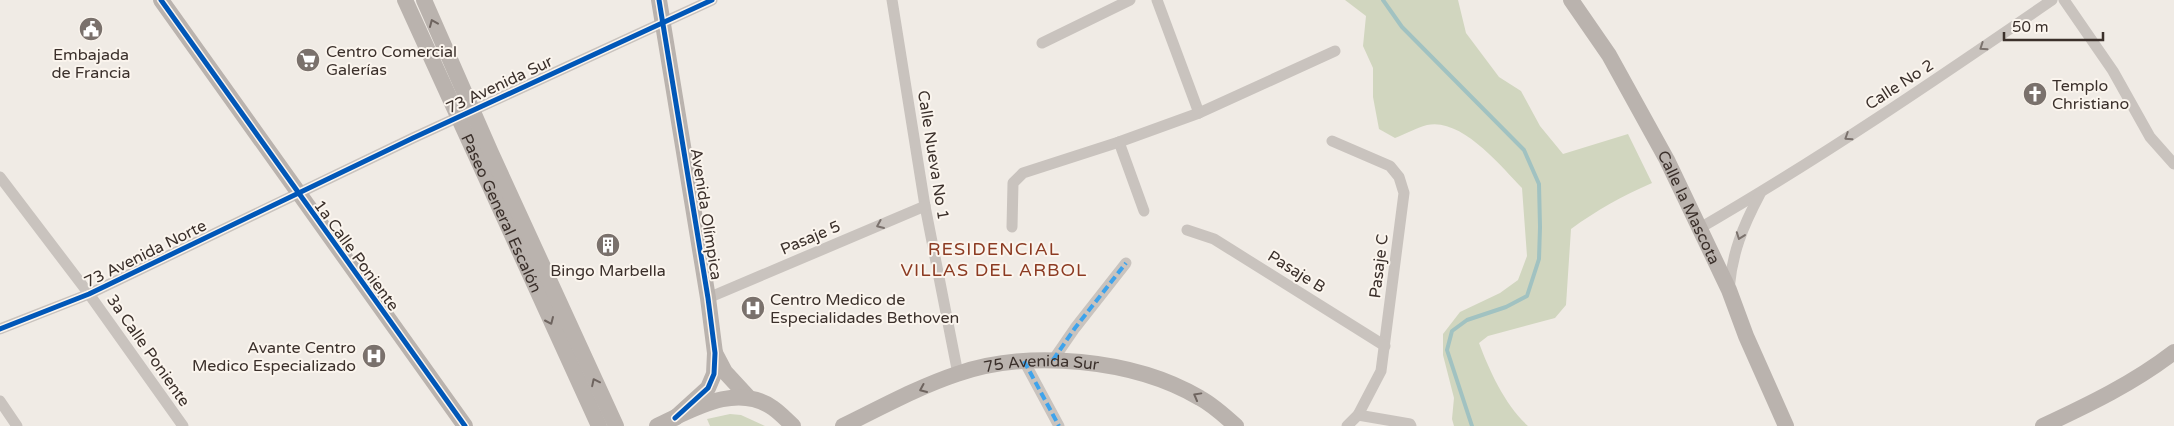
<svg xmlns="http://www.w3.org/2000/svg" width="2174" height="426" font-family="'Varela Round',sans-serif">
<rect width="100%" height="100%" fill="#f0ebe5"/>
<!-- green -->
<g fill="#d1d6bf">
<path d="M1345 0H1458L1466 33 1499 77 1521 91 1540 126 1563 154 1628 134 1652 183C1622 196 1597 210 1571 229L1566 305 1555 318 1488 336 1479 343C1490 372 1505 405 1528 426H1454L1452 419 1454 398 1443 355V334L1460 312 1500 293 1518 280 1527 256 1522 188C1501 166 1461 117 1427 125 1416 128 1405 134 1395 138L1379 129 1373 97V68L1363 46 1366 16Z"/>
<polygon points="730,414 741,415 765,426 710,426 707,419"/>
</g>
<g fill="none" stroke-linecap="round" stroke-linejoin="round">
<!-- stream -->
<polyline stroke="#a1c2c1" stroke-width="4" points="1383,0 1402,27 1524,150 1539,184 1540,227 1539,259 1527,296 1506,307 1467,320 1452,331 1447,350 1472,426"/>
<!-- street -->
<g stroke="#c9c3be" stroke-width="11">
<polyline points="892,0 925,206 958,374"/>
<polyline points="1157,0 1199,113"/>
<polyline points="2064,0 2113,71 2150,137 2174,164"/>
<polyline points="1042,43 1130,0"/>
<polyline points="1332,141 1390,166 1399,177 1404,193 1381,371 1358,415 1347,426"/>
<polyline points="1119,142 1144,211"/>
<polyline points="0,177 89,294 183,426"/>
<polyline points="1012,227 1013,183 1023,173 1119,142 1199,113 1335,51"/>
<path d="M1700 228C1821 158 1937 79 2052 0"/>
<polyline points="1187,230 1214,239 1230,249 1385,346"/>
<path d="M1729 289C1732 253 1743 226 1760 194"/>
<polyline points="708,298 925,206"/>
<polyline points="0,329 89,294 413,138 712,0"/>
<polyline points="1053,360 1075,328 1126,263"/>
<polyline points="1024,361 1059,426"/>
<polyline points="0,401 17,426"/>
<polyline points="1358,415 1410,424 1411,426"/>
</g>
<!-- secondary -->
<g stroke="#bab3ae" stroke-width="16">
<polyline points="161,0 465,426"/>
<path id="s1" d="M405 0 599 426"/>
<polyline points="424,0 491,153 616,426"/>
<polyline points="659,0 708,298 715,353 714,374 708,388 675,418"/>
<path id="s2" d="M1571 0 1609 55 1667 160 1729 290 1746 336 1786 426"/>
<polyline points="715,353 725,372 749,398"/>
<path d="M657 426C692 410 736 382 773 408 780 413 787 420 793 426"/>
<path id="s3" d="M843 426C880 408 918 387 957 374 1029 349 1134 359 1200 398 1213 405 1225 416 1236 426"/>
<path d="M2043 426C2088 405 2134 383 2174 352"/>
</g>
<!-- quiet -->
<g stroke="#3fa3eb" stroke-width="4" stroke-dasharray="8 4" stroke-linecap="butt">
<polyline points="1053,360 1075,328 1126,263"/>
<polyline points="1024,361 1059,426"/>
</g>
<!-- cycleway casing -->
<g stroke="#fbf5ee" stroke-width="8">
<g id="cycleway">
<polyline points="161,0 465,426"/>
<polyline points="659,0 708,298 715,353 714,374 708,388 675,418"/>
<polyline points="0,329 89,294 413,138 712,0"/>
</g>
</g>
<!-- cycleway -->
<use href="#cycleway" stroke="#0057b8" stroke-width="5"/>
</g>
<!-- one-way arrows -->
<defs><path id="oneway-chevron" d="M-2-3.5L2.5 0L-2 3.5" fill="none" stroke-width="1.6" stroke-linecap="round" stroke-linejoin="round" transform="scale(1.25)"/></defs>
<g stroke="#6e645f">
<use href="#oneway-chevron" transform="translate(433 23) rotate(-113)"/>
<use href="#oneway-chevron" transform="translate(550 321) rotate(66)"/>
<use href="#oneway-chevron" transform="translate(595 382) rotate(-116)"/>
<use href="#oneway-chevron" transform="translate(923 389) rotate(156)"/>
<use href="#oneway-chevron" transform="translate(1197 396) rotate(-151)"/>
</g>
<g stroke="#7b726d">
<use href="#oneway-chevron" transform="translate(1983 47) rotate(146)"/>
<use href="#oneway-chevron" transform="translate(1848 137) rotate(147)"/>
<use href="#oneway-chevron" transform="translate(880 225) rotate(157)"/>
<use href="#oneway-chevron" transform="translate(1740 236) rotate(110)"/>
</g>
<!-- icons -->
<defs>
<g id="civic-disc" transform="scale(1.25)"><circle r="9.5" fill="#7a716c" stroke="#fbf5ee"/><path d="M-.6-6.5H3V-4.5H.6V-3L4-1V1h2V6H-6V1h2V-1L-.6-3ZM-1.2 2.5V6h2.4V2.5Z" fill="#fff"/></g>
<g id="supermarket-disc" transform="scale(1.25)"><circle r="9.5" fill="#7a716c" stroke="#fbf5ee"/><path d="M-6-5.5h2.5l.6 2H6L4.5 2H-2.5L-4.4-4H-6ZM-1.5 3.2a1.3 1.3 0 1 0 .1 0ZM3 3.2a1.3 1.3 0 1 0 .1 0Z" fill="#fff"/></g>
<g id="church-disc" transform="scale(1.25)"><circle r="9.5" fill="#7a716c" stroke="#fbf5ee"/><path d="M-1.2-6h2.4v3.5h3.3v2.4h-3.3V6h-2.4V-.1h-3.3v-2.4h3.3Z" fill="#fff"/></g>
<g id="building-disc" transform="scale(1.25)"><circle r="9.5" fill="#7a716c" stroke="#fbf5ee"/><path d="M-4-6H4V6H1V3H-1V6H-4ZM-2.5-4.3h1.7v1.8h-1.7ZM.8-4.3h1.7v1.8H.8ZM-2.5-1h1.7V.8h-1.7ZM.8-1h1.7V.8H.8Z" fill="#fff"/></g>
<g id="hospital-disc" transform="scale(1.25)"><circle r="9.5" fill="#7a716c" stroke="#fbf5ee"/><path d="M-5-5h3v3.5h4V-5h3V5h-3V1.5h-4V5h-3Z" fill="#fff"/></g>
</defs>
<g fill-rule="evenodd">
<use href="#civic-disc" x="91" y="29"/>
<use href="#supermarket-disc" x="308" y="60"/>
<use href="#church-disc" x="2035" y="94"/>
<use href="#building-disc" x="608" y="245"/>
<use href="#hospital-disc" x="753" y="308"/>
<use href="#hospital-disc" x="374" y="356"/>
</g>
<g text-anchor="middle" stroke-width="4" stroke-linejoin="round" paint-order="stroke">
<!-- poi labels -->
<g font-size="16" fill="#3b302b" stroke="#fbf5ee" text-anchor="start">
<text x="326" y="57">Centro Comercial<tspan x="326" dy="18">Galerías</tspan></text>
<text x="91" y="60" text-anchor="middle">Embajada<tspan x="91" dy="18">de Francia</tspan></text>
<text x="2052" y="91">Templo<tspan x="2052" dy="18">Christiano</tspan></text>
<text x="608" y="276" text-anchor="middle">Bingo Marbella</text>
<text x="770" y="305">Centro Medico de<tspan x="770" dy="18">Especialidades Bethoven</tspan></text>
<text x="356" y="353" text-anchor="end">Avante Centro<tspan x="356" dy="18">Medico Especializado</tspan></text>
</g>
<!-- street labels -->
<g font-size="16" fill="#3b302b" stroke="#fbf5ee">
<text transform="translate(499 84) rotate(-25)" y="6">73 Avenida Sur</text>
<text transform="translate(1899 84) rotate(-33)" y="6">Calle No 2</text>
<text transform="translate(934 155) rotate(81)" y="6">Calle Nueva No 1</text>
<text dy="6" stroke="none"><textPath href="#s2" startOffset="239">Calle la Mascota</textPath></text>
<text dy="6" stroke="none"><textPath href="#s1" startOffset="234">Paseo General Escalón</textPath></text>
<text transform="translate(707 214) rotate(81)" y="6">Avenida Olímpica</text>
<text transform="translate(810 237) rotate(-23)" y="6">Pasaje 5</text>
<text transform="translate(145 253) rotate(-26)" y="6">73 Avenida Norte</text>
<text transform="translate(357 255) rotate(54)" y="6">1a Calle Poniente</text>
<text transform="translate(1378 266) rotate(-83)" y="6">Pasaje C</text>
<text transform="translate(1297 271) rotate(32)" y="6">Pasaje B</text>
<text transform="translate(149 350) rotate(55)" y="6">3a Calle Poniente</text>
<text dy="6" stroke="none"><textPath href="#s3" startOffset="211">75 Avenida Sur</textPath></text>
</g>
<!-- neighbourhood labels -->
<g font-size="18" letter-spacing="1" fill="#8c3b22" stroke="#fbf5ee">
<text x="994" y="255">RESIDENCIAL<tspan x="994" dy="21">VILLAS DEL ARBOL</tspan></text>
</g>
</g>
<!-- scale -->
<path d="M2004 32v8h99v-8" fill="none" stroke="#3b302b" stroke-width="2.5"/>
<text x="2012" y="32" font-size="15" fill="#3b302b" stroke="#fbf5ee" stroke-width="4" paint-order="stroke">50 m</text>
</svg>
